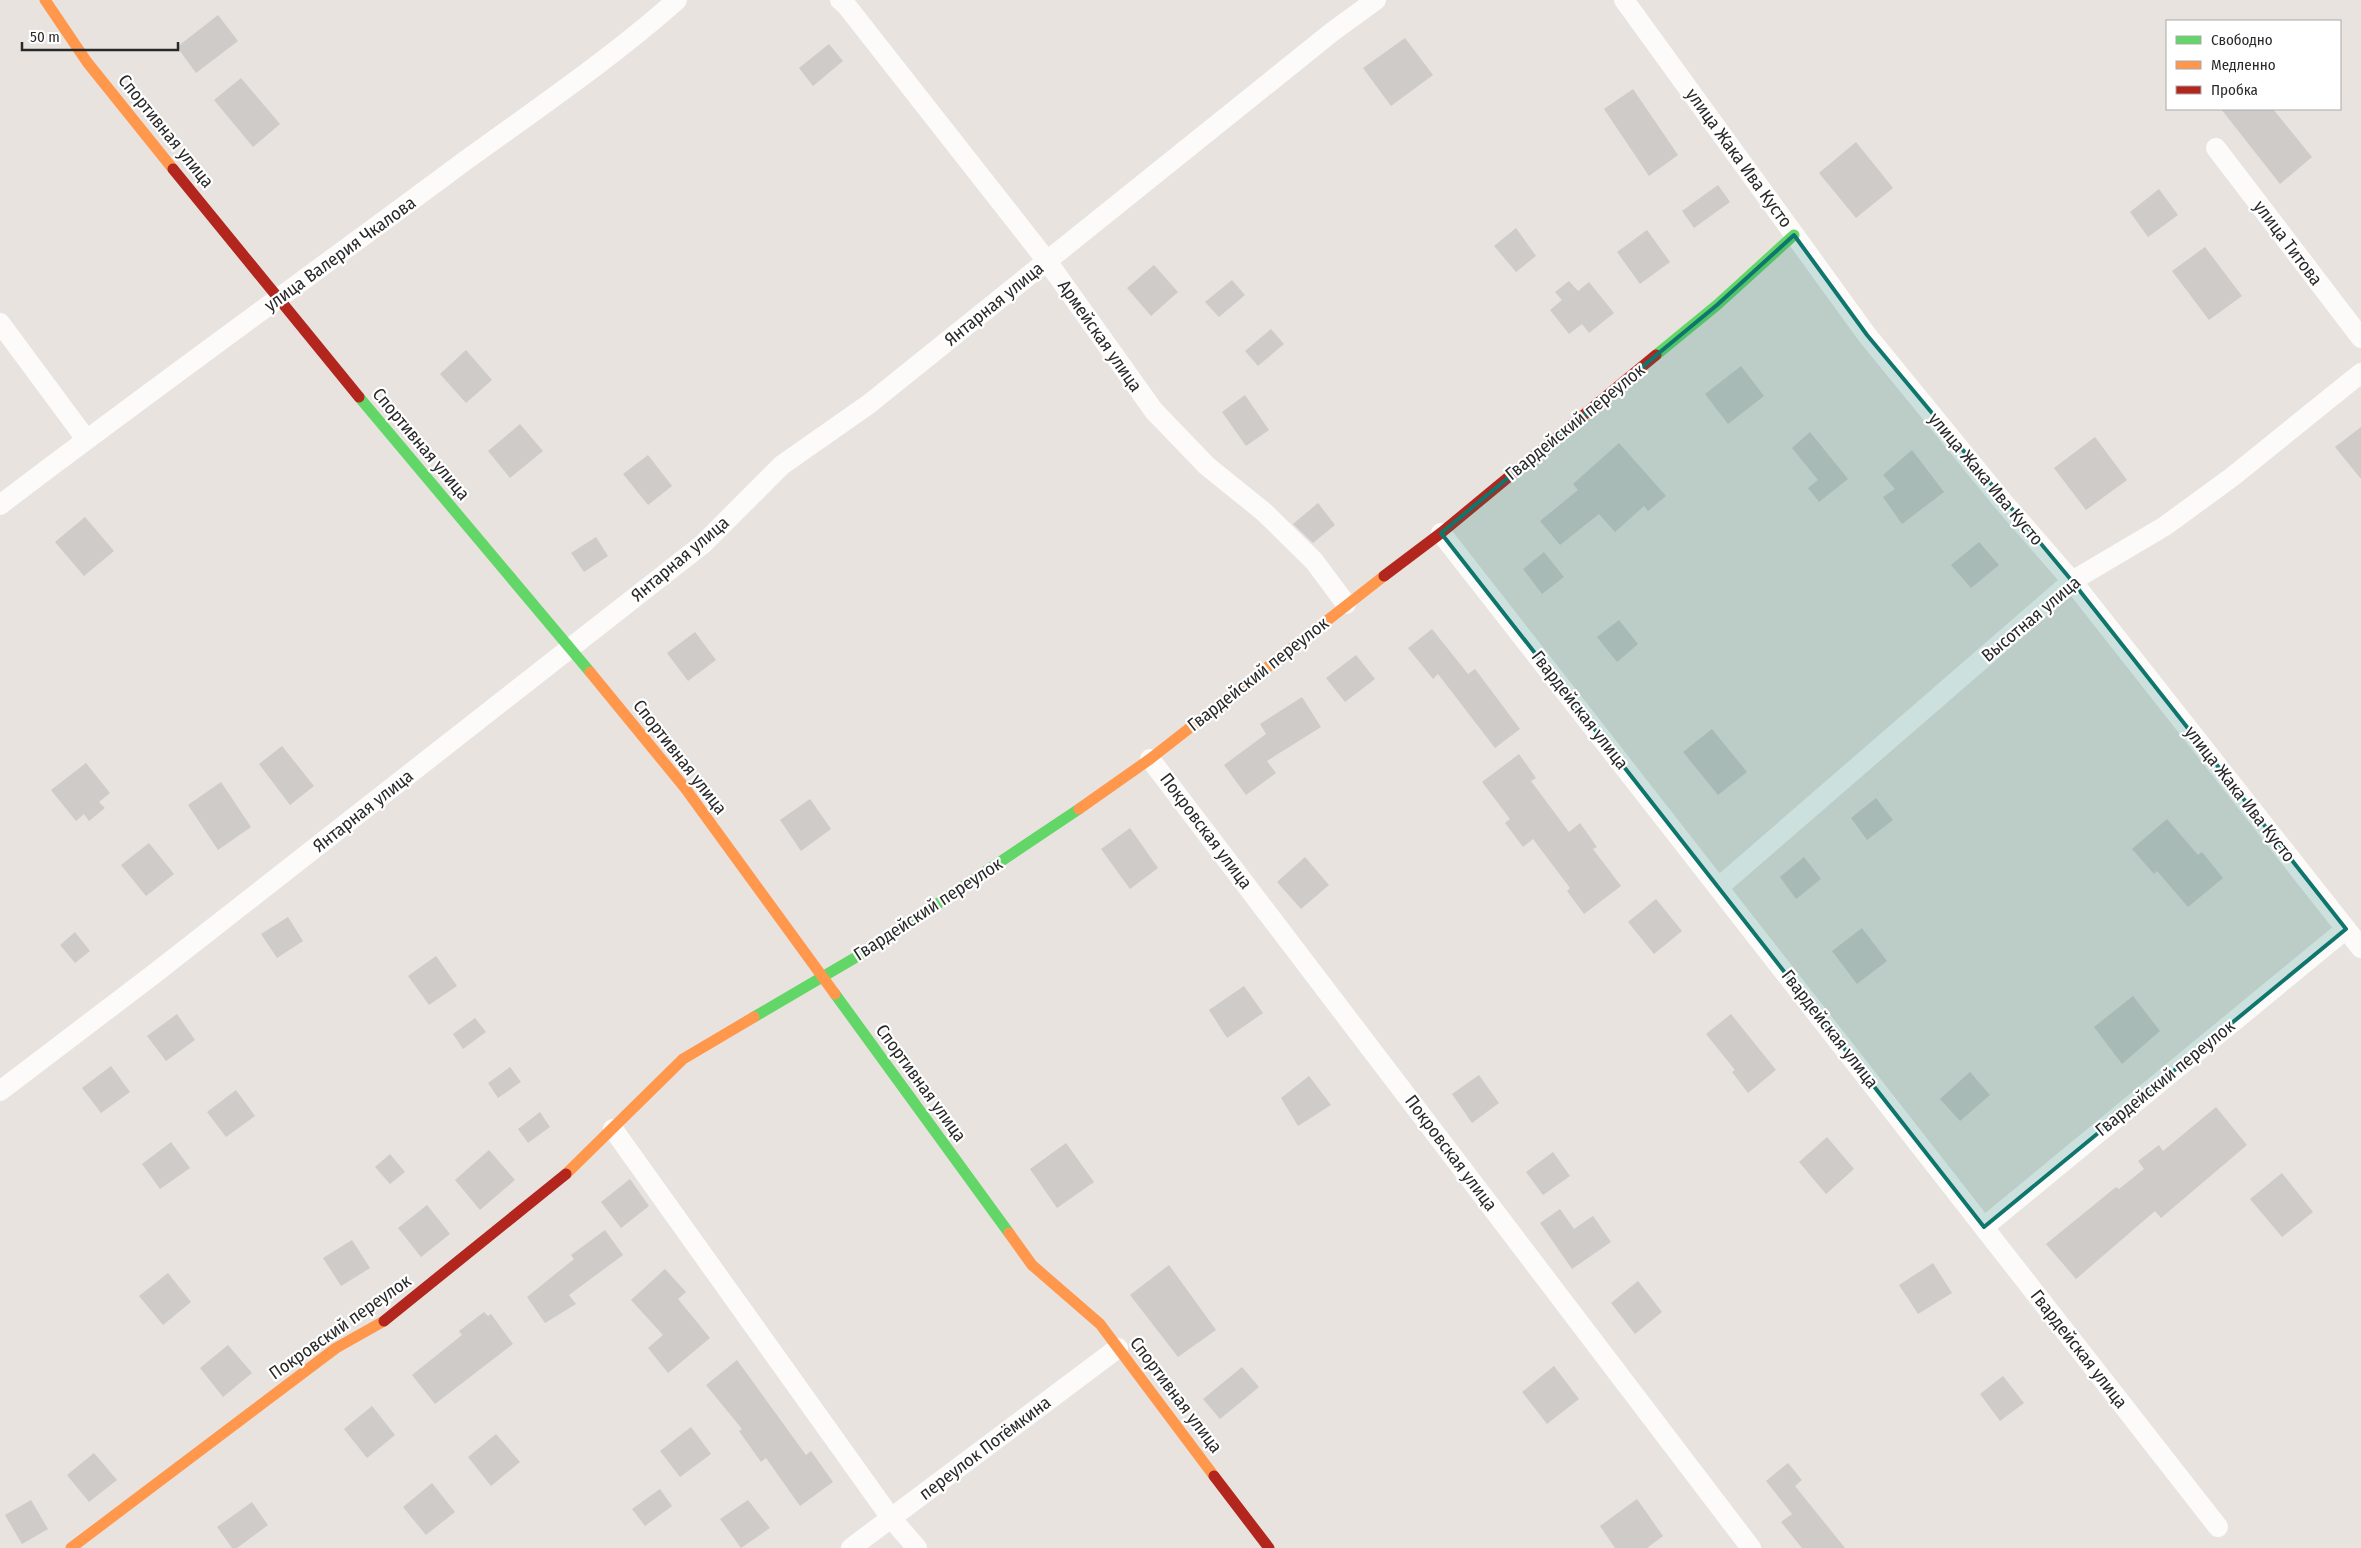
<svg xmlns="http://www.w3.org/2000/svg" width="2361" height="1548" font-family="'Fira Sans Condensed',sans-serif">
<rect width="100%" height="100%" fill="#e8e3df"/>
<!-- building -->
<g fill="#cfcbc8">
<polygon points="218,15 238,41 196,73 177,47"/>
<polygon points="1405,38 1433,75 1391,106 1363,68"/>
<polygon points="829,44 843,61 813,86 799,68"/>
<polygon points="241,78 280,124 253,147 214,100"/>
<polygon points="1633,89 1678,155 1649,176 1604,109"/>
<polygon points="2221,109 2273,109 2312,157 2280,184"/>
<polygon points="1856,142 1893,188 1856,218 1819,173"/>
<polygon points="1718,185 1730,202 1694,228 1682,211"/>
<polygon points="2159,189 2178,215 2148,237 2130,212"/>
<polygon points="1516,228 1536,256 1516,272 1494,246"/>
<polygon points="1647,230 1670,262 1640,284 1617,252"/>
<polygon points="2205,247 2242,296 2209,320 2172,271"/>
<polygon points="1154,265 1178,292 1151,316 1127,288"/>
<polygon points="1232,280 1245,295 1219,317 1205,302"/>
<polygon points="1569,281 1578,291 1589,282 1614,313 1589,333 1582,324 1569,334 1550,310 1562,300 1555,292"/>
<polygon points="1271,329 1284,344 1258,366 1245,351"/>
<polygon points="466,350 492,380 466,403 440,374"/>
<polygon points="1741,366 1764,396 1728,424 1705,394"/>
<polygon points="1245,395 1269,430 1246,446 1222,412"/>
<polygon points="520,424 543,451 510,478 488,451"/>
<polygon points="2361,427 2361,479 2335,447"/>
<polygon points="1810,432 1848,479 1819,502 1808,488 1818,480 1792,448"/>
<polygon points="2095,437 2127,480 2086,510 2054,468"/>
<polygon points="1619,443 1666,496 1648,511 1644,506 1615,532 1599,514 1560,545 1540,521 1578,490 1573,484"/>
<polygon points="1912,450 1944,492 1902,524 1883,497 1895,489 1883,475"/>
<polygon points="648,455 672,486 648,505 623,474"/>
<polygon points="1318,503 1335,525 1313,543 1293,524"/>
<polygon points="85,517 114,551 84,576 55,542"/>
<polygon points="596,537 608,556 584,572 571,553"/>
<polygon points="1979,542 1999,565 1971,588 1951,565"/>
<polygon points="1544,552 1564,577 1542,594 1523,569"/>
<polygon points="1619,620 1638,644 1617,662 1597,637"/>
<polygon points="1432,629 1468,674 1475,669 1520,729 1495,748 1438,674 1433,679 1408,648"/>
<polygon points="695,632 716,660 688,681 667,653"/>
<polygon points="1356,655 1375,679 1345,702 1326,678"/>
<polygon points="1302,697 1321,727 1267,761 1276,773 1246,795 1224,765 1266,734 1260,724"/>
<polygon points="1712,729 1747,772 1718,795 1683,752"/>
<polygon points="282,746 314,786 290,805 259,764"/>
<polygon points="1519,754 1536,778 1531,781 1569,832 1580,823 1597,847 1593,849 1621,886 1584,914 1567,891 1570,888 1533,839 1523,847 1505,823 1510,819 1482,782"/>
<polygon points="86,763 110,793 99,802 105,808 89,821 84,814 76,821 51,790"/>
<polygon points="221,782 251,827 218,850 188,805"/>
<polygon points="1876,798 1893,820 1867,840 1851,818"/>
<polygon points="810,799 831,829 801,851 780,820"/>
<polygon points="2167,819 2198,855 2202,852 2223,878 2188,907 2157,871 2154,874 2132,849"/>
<polygon points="1130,828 1158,868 1130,889 1101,849"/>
<polygon points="149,843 174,874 146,896 121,865"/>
<polygon points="1305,857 1329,885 1301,909 1277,882"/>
<polygon points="1804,857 1821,879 1796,899 1780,877"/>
<polygon points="1656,899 1682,931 1654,954 1628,922"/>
<polygon points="288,917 303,941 277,958 261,934"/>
<polygon points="1862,928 1887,961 1857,984 1832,951"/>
<polygon points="75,932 90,951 75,963 60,945"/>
<polygon points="436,956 457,986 429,1005 408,976"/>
<polygon points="1244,986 1263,1013 1227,1038 1209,1010"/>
<polygon points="2133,996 2160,1031 2122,1064 2094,1027"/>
<polygon points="177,1014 195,1040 166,1061 147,1036"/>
<polygon points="1731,1014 1776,1070 1748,1093 1732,1072 1735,1070 1706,1034"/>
<polygon points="475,1018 486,1032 463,1049 453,1034"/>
<polygon points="111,1066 130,1092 101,1113 82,1088"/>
<polygon points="510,1067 521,1082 498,1098 488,1083"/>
<polygon points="1970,1072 1990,1095 1960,1121 1940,1099"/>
<polygon points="1479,1075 1499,1103 1472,1123 1452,1094"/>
<polygon points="1309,1076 1331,1105 1298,1126 1281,1098"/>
<polygon points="236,1090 255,1116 226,1137 207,1112"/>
<polygon points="2216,1107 2247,1145 2161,1218 2155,1211 2076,1279 2046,1244 2116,1187 2119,1189 2144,1169 2138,1161 2159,1145 2163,1151"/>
<polygon points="540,1112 550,1127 528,1143 518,1129"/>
<polygon points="1827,1137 1854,1169 1826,1194 1799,1162"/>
<polygon points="171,1142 190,1168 160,1189 142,1164"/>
<polygon points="1066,1143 1094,1182 1057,1208 1030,1169"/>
<polygon points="489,1150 515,1180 480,1210 455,1180"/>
<polygon points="1553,1152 1570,1176 1543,1195 1526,1172"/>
<polygon points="390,1154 405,1172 390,1184 375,1167"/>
<polygon points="2282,1173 2313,1212 2282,1237 2250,1199"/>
<polygon points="630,1179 649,1206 621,1228 601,1202"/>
<polygon points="427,1205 450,1234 421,1257 398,1228"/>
<polygon points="1560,1209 1574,1229 1593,1216 1611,1242 1572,1269 1540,1223"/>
<polygon points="605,1230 623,1255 569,1295 576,1304 545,1323 527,1297 574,1259 571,1255"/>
<polygon points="352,1240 370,1268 341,1286 323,1258"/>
<polygon points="1933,1263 1952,1293 1918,1314 1899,1285"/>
<polygon points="1169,1265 1216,1330 1178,1357 1130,1295"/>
<polygon points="665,1269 686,1292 678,1299 710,1338 668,1373 648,1348 663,1335 631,1300"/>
<polygon points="168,1273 191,1302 163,1325 139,1296"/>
<polygon points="1638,1281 1662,1312 1635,1334 1611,1303"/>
<polygon points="484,1312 488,1316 491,1314 513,1344 435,1404 412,1375 462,1335 459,1331"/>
<polygon points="228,1345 252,1373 223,1397 200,1368"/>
<polygon points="737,1360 806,1455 811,1451 833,1482 800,1506 766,1458 761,1462 739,1431 742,1429 706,1385"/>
<polygon points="1554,1366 1579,1399 1547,1424 1522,1392"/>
<polygon points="1242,1367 1259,1387 1220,1419 1203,1399"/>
<polygon points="2003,1376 2024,1403 2000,1421 1980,1394"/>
<polygon points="372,1406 395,1435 367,1458 344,1429"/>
<polygon points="691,1427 711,1454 680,1477 660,1451"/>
<polygon points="496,1434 520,1462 491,1486 468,1457"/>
<polygon points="94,1453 117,1480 89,1502 67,1475"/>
<polygon points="1788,1463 1802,1480 1795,1486 1845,1548 1802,1548 1781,1522 1792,1514 1766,1481"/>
<polygon points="432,1483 455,1512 426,1535 403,1507"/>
<polygon points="660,1489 672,1506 645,1526 632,1509"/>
<polygon points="1637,1499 1663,1536 1647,1548 1615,1548 1600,1526"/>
<polygon points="31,1500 48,1529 22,1544 5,1515"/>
<polygon points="748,1500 770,1528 741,1548 720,1519"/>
<polygon points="252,1502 268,1525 237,1548 232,1548 217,1527"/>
</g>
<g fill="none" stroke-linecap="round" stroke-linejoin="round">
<!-- street -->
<g stroke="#fcfbfa" stroke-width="20">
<polyline points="840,0 846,5 1047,261 1154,411 1207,466 1264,512 1314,561 1346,604"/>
<polyline points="1624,0 1867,335 2005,504 2072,581 2361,948"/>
<polyline points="2216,148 2361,338"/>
<polyline points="0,323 86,439"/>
<path d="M0 505C150 391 303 281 454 169 529 114 607 62 677 0"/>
<polyline points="1441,533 2218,1527"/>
<polyline points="1150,759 1751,1548"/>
<polyline points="1719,887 2072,581 2165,526 2232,477 2361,373"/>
<polyline points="0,1091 154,974 703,544 782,465 869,404 1332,32 1376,0"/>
<polyline points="613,1129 891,1518 917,1548"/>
<polyline points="1984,1227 2346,929"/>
<polyline points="851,1548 1118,1348"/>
</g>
<!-- fast -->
<g stroke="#63d668" stroke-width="11">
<polyline points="1656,355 1717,305 1794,235"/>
<polyline points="359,397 590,672"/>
<polyline points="835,994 1009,1233"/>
<polyline points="754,1017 870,949 1079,809"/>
</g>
<!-- slow -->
<g stroke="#ff974d" stroke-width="11">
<polyline points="45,0 87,62 173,169"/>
<polyline points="590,672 685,788 835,994"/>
<polyline points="1079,809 1150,759 1384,576"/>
<polyline points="566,1174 683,1059 754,1017"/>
<polyline points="1009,1233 1032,1265 1100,1324 1214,1476"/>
<polyline points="71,1548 336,1348 384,1321"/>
</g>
<!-- jam -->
<g stroke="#b3261e" stroke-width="11">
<polyline points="173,169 359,397"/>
<polyline points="1384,576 1441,533 1656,355"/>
<polyline points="384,1321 566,1174"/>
<polyline points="1214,1476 1269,1548"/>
</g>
</g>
<!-- marked area -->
<path fill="#0f766e" fill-opacity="0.2" stroke="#0f766e" stroke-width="4" stroke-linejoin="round" d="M1794 235 1867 335 2072 581 2346 929 1984 1227 1441 533 1717 305Z"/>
<g text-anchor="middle" stroke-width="4.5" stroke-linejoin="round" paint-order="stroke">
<!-- street labels -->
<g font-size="18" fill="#292929" stroke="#fff">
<text transform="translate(166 131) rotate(51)" y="6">Спортивная улица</text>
<text transform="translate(1739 158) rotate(54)" y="6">улица Жака Ива Кусто</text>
<text transform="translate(2288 243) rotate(53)" y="6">улица Титова</text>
<text transform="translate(340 254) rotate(-36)" y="6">улица Валерия Чкалова</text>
<text transform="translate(994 304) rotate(-39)" y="6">Янтарная улица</text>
<text transform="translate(1100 336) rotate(55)" y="6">Армейская улица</text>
<text transform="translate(1575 422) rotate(-39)" y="6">Гвардейский переулок</text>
<text transform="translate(421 444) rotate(50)" y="6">Спортивная улица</text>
<text transform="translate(1986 479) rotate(50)" y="6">улица Жака Ива Кусто</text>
<text transform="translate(680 559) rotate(-40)" y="6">Янтарная улица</text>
<text transform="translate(2031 619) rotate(-40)" y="6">Высотная улица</text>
<text transform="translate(1258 674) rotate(-38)" y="6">Гвардейский переулок</text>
<text transform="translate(1580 710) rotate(52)" y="6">Гвардейская улица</text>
<text transform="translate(680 757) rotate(52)" y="6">Спортивная улица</text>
<text transform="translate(2240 794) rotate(52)" y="6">улица Жака Ива Кусто</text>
<text transform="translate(363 811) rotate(-38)" y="6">Янтарная улица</text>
<text transform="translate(1206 831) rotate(53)" y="6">Покровская улица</text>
<text transform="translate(928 909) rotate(-33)" y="6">Гвардейский переулок</text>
<text transform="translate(1830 1029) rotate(52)" y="6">Гвардейская улица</text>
<text transform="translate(2165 1078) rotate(-39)" y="6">Гвардейский переулок</text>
<text transform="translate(921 1083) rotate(54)" y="6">Спортивная улица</text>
<text transform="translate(1451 1153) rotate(53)" y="6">Покровская улица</text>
<text transform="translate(340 1327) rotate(-35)" y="6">Покровский переулок</text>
<text transform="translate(2079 1349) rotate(52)" y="6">Гвардейская улица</text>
<text transform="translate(1176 1395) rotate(53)" y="6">Спортивная улица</text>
<text transform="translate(985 1448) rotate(-37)" y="6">переулок Потёмкина</text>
</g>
</g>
<!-- legend -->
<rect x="2166" y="20" width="175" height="90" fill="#ffffff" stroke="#a9a9a9"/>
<rect x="2176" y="36" width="25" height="8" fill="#63d668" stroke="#a9a9a9"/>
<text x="2211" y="45" font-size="15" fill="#292929">Свободно</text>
<rect x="2176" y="61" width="25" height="8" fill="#ff974d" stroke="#a9a9a9"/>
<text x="2211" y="70" font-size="15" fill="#292929">Медленно</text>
<rect x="2176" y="86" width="25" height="8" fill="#b3261e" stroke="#a9a9a9"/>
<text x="2211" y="95" font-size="15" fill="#292929">Пробка</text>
<!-- scale -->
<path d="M22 42v8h156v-8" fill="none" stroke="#292929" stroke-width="2.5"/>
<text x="30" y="42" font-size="15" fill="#292929" stroke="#ffffff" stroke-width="4" paint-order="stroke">50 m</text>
</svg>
